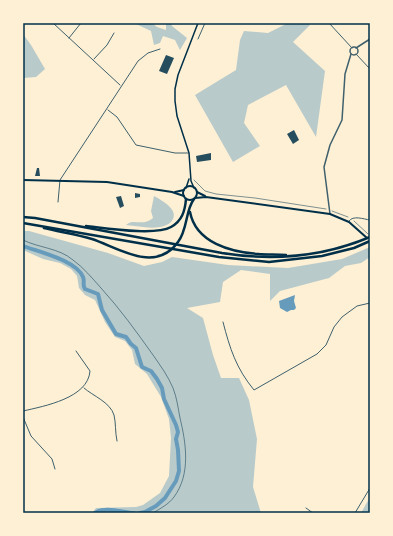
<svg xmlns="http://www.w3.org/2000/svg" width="393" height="536" font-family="'Varela Round',sans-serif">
<rect width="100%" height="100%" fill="#fdf0d5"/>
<!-- green -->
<g fill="#b9caca">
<polygon points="134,23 152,23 157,27 166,30 166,23 171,23 172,26 187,38 180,50 175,40 163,36 160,43 154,45 151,31"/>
<polygon points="288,23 308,23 310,25 293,42 325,71 316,137 286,85 248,105 244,123 260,146 233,162 195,95 236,70 240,40 244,31 268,33"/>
<polygon points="23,34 31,45 45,69 36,77 24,78 23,77"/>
<path d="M154 196C163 201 181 211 171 222 168 225 164 226 160 227 149 229 137 226 126 225 134 218 142 227 153 218L151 211Z"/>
<polygon points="23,231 29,231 108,253 144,266 162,262 172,257 228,265 288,268 342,259 370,247 370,257 361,263 345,266 329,278 280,291 270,301 270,274 241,270 223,282 220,302 187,308 203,318 213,355 221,378 239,378 249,400 257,439 253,487 261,513 92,513 96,508 136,507 143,505 160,493 169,476 171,438 169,419 161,397 147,374 135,364 132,350 125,341 115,337 105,322 95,300 85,295 79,288 77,276 71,269 60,263 43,259 23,250"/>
<polygon points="370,497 370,513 361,513"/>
</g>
<!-- water -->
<polygon fill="#669bbc" points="295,295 294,301 296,308 294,310 291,310 287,312 280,308 279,301"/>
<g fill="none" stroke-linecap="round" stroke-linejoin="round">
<!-- river -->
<g stroke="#669bbc" stroke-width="4">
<path d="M23 246C39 252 76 260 83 277 85 282 82 285 85 289L98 294 102 310 116 334 126 337 131 344 136 348 142 367 151 371 157 379 162 388 164 399 176 425 178 432 176 439 178 450 179 471 176 481 165 498 156 506 145 512 140 513"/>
<path d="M95 513C104 506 122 512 133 513"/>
</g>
</g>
<!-- building -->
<g fill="#264d5e">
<polygon points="166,55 174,58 167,74 159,71"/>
<polygon points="294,130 299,140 293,144 287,134"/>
<polygon points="211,153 211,160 197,162 196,156"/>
<polygon points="37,168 39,168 40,176 35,176"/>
<polygon points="135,193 140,194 140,197 135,198"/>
<polygon points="121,196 124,206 120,208 116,197"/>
</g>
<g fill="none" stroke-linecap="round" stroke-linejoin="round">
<!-- path -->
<g stroke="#003049" stroke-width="0.5">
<polyline points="194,180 205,191 216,194 255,198 326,209"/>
<polyline points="332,211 348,217"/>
<polyline points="354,221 368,234"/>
<path d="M23 240C39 248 59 248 73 260 84 268 92 278 101 288 120 309 136 331 153 355 160 365 168 376 173 388 177 398 178 408 180 418 186 443 191 474 174 497 169 504 161 508 153 513"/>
</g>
<!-- minor -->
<g stroke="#3f606c" stroke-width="1">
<polyline points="53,23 120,85"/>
<polyline points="329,23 352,48"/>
<polyline points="69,38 81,23"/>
<polyline points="198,39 205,23"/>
<polyline points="356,54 370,69"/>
<polyline points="94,59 107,45 114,33"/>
<polyline points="108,110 117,117 136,145 175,153 188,153"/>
<polyline points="58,202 60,180 138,61 148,53 160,49"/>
<path d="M349 221C353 215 363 219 370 220"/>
<path d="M223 322C230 349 236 368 254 390L317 354 326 345 334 327 342 317 357 306 370 303"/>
<path d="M84 388C93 396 110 402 114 415 116 423 115 432 117 441"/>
<path d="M23 411C45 406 88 398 90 371L76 351"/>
<polyline points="23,417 31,436 52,459 55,469"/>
<polyline points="306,508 313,513"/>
<polyline points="355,513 370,488"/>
</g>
<!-- tertiary -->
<g stroke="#3f606c" stroke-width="1.5">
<circle cx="354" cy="51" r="4"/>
<polyline points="356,48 370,39"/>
<polyline points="330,214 324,167 330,145 342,120 345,74 351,54"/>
</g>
<!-- secondary -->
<g stroke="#003049" stroke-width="1.5">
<polyline points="186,188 189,179"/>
<polyline points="194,188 191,181 189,153 177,116 175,101 175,89 178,75 198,23"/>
</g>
<!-- primary -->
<g stroke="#003049" stroke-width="2">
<polyline points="23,180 107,182 172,192 184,196"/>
<circle cx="190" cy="193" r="7"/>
<polyline points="175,192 184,190"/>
<polyline points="197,192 205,196"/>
<polyline points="195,198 206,197 330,214 349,222 367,238"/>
</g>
<!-- motorway -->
<g stroke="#003049" stroke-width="2.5">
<path d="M190 212C196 243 231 252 258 254 267 255 277 254 286 255"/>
<path d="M23 217 35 218 222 253C272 261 323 257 370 237"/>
<polyline points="23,223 219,257 269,262 322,256 354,248 370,241"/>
<path d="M86 226C105 228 155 236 171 227 182 221 185 211 186 199"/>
<path d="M44 228C60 232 76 234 92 239 119 248 155 274 178 242 188 229 185 211 194 199"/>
</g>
</g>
<!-- border -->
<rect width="393" height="536" fill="none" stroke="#fdf0d5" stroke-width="48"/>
<rect x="24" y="24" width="345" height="488" fill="none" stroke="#003049" stroke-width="1.5"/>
</svg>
